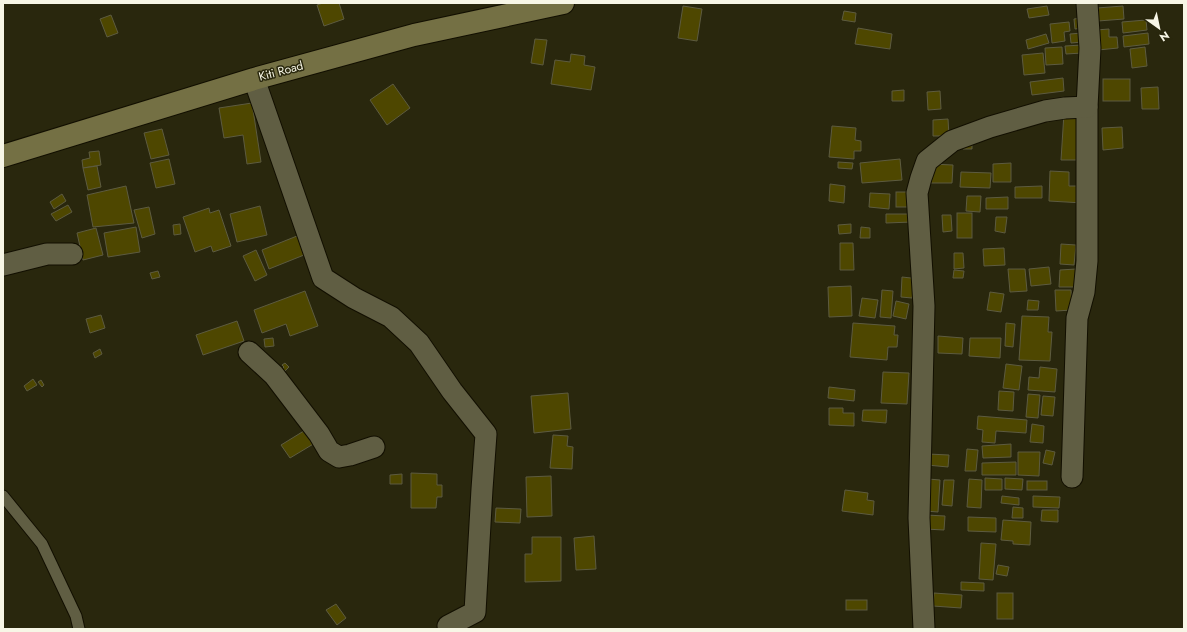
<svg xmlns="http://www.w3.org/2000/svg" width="1187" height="632" font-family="Jost,sans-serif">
<rect width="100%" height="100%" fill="#29270d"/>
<!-- building -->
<g fill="#4e4700" stroke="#5d5b40">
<polygon points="323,3 339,3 344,19 324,26 317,5"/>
<polygon points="683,6 702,9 697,41 678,38"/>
<polygon points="1047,6 1049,15 1029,18 1027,9"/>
<polygon points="1123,6 1124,19 1098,21 1097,8"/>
<polygon points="844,11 856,13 855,22 842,20"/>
<polygon points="111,15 118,33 107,37 100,19"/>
<polygon points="1082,18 1083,28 1075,29 1074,19"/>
<polygon points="1146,20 1147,30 1123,33 1122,22"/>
<polygon points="1069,22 1070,31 1064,32 1065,41 1052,43 1050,24"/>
<polygon points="858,28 892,34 890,49 855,44"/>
<polygon points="1109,29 1109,37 1117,37 1118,48 1098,50 1096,30"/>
<polygon points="1082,33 1082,42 1071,43 1070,34"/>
<polygon points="1148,33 1149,44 1124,47 1123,36"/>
<polygon points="1046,34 1049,43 1028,49 1026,40"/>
<polygon points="535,39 547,40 543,65 531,63"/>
<polygon points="1082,45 1082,53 1066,54 1065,46"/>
<polygon points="1062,47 1063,64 1046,65 1045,48"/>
<polygon points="1145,47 1147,66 1132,68 1130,49"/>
<polygon points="1043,53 1045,73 1024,75 1022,55"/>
<polygon points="571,54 585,56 584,65 595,67 591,90 551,84 555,60 570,62"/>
<polygon points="1063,78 1064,91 1032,95 1030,82"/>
<rect x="1103" y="79" width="27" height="22"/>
<polygon points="393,84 410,108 387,125 370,100"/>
<polygon points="1158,87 1159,109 1142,109 1141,88"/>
<polygon points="904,90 904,101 892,101 892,91"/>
<polygon points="940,91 941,109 928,110 927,92"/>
<polygon points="252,103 261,162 247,164 243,135 224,138 219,108"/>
<polygon points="1064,113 1082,114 1079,160 1061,160"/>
<polygon points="948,119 949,136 933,136 933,120"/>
<polygon points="832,126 856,128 855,140 861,141 861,151 854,151 854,159 829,157"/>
<polygon points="1122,127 1123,148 1103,150 1102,128"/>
<polygon points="162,129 169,155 151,159 144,133"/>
<polygon points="972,140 972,149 963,149 963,141"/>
<polygon points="99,151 101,165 83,168 82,160 90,158 89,152"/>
<polygon points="169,159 175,184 156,188 150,163"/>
<polygon points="900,159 902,180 862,183 860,163"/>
<polygon points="838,162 853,163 852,169 838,168"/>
<polygon points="1011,163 1011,182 993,182 993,164"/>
<polygon points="931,164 953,165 952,183 930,183"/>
<polygon points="97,166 101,187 88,190 83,168"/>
<polygon points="1050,171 1069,172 1069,186 1084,186 1083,203 1049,201"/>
<polygon points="961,172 991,173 990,188 960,187"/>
<polygon points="830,184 845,186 844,203 829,201"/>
<polygon points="126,186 134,223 93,227 87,195"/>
<polygon points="1042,186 1042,198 1015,198 1015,187"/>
<rect x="896" y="192" width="17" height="15"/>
<polygon points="870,193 890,194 889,209 869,207"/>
<polygon points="62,194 66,201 54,209 50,202"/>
<polygon points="967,196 981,196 980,212 966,211"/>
<polygon points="1008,197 1008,209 986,209 986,198"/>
<polygon points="68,205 72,212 56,221 51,214"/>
<polygon points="260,206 267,235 237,242 230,214"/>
<polygon points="149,207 155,234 142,238 134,210"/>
<polygon points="209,208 210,213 219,210 231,246 213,252 211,246 195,252 183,217"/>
<rect x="957" y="213" width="15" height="25"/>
<polygon points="886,214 912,214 912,222 886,223"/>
<polygon points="942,215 951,215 952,231 943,232"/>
<polygon points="996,217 1007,217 1005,233 995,231"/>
<polygon points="180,224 181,234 174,235 173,225"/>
<polygon points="851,224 851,233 839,234 838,225"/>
<polygon points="136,227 140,252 108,257 104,233"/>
<polygon points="861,227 870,228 870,238 860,238"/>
<polygon points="96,228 103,255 83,260 77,233"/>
<polygon points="302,234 309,253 269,269 262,250"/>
<polygon points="840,243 853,243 854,270 840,270"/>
<polygon points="1061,244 1076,245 1074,265 1060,264"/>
<polygon points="1004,248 1005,265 984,266 983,249"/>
<polygon points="256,250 267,275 255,281 243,256"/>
<polygon points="954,253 963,253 964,268 954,269"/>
<polygon points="1049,267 1051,284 1031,286 1029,269"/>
<polygon points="1008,269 1025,269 1027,291 1010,292"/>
<polygon points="1076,269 1076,287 1059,287 1060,270"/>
<polygon points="954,270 964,271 963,278 953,278"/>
<polygon points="158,271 160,277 152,279 150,273"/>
<polygon points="902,277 920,279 913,292 912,298 901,297"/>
<polygon points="851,286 852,316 829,317 828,287"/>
<polygon points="882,290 893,291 891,318 880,317"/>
<polygon points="1055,290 1071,290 1072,310 1056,311"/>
<polygon points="305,291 318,326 290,336 286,324 262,333 254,310"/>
<polygon points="990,292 1004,294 1001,312 987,310"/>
<polygon points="862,298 878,300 875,318 859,316"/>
<polygon points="1028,300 1039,301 1038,310 1027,310"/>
<polygon points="896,301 909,304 906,319 893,316"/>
<polygon points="101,315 105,328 90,333 86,319"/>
<polygon points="1022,316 1049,317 1048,332 1052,332 1050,361 1019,360"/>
<polygon points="237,321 244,341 203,355 196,335"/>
<polygon points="853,323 895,326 894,335 898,335 897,347 888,347 887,360 850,357"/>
<polygon points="1006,323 1015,324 1013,347 1005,346"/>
<polygon points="938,336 963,338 962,354 938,353"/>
<polygon points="273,338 274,346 265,347 264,339"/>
<polygon points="970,338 1001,338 1000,358 969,356"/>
<polygon points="100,349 102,354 95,358 93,353"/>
<polygon points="285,363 289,367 284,372 282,369 284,367 282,365"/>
<polygon points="1006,364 1022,366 1019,390 1003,388"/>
<polygon points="1040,367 1057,369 1055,392 1028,390 1029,377 1039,378"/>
<polygon points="883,372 909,373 907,404 881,403"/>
<polygon points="33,379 37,385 27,391 24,386"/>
<polygon points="41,380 44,385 42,387 38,382"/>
<polygon points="829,387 855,390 854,401 828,398"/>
<polygon points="999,391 1014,392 1013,411 998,410"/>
<polygon points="568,393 571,429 534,433 531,396"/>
<polygon points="1028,394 1040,395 1038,418 1026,417"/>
<polygon points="1043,396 1055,397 1053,416 1041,415"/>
<polygon points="829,408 843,408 843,413 854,413 854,426 829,425"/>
<polygon points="863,410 887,410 886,423 862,421"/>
<polygon points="978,416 1027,420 1026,433 996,431 995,443 982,442 983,430 977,429"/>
<polygon points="1032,424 1044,426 1043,443 1030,442"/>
<polygon points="307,429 315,443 290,458 281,445"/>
<polygon points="553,435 568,436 567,446 573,447 572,469 550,468"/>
<polygon points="1011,444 1011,457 983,458 982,446"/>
<polygon points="967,449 978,450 976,471 965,471"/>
<polygon points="1046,450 1055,452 1052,465 1043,463"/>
<polygon points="1018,452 1040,452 1039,476 1018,475"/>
<polygon points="928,454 949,455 948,467 927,465"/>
<polygon points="1016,462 1016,475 982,475 982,463"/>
<polygon points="411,473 437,474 437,485 442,485 442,497 437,497 436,508 411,508"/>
<polygon points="402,474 402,484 390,484 390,475"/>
<polygon points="551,476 552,516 527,517 526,477"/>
<polygon points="985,478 1002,479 1002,490 985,490"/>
<polygon points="1005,478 1023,479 1022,490 1005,489"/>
<polygon points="928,479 940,480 938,512 925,511"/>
<polygon points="969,479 982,480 981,508 967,507"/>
<polygon points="944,480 954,480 952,506 942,505"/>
<rect x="1027" y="481" width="20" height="9"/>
<polygon points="845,490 868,493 867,500 874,501 873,515 842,511"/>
<polygon points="1002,496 1019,498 1019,505 1001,503"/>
<polygon points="1033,496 1060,497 1059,508 1033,507"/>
<polygon points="1013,507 1023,508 1023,518 1012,518"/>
<polygon points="496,508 521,509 520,523 495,522"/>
<polygon points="1042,510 1058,510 1058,522 1041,521"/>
<polygon points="926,515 945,516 944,530 925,529"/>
<polygon points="968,517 996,518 996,532 968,531"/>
<polygon points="1003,520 1031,522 1030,545 1013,544 1013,541 1001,540"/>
<polygon points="594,536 596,569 576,570 574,538"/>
<polygon points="532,537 561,537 561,581 525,582 525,554 532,554"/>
<polygon points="981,543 996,544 993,580 979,579"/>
<polygon points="998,565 1009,567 1007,576 996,574"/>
<polygon points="961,582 984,583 984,591 961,590"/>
<polygon points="934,593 962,595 961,608 933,606"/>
<rect x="997" y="593" width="16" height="26"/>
<rect x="846" y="600" width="21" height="10"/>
<polygon points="336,604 346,618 337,625 326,610"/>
</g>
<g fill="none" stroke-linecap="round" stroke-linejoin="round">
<!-- lane casing -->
<g stroke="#120f00" stroke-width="13">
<polyline id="lane" points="3,496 42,544 76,616 79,629"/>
</g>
<!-- street casing -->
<g stroke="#120f00" stroke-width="23">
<g id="street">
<polyline points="254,79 323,278 354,298 391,317 419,343 452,391 486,434 482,489 475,612 448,626"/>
<polyline points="3,265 47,254 72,254"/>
<polyline points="249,352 274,375 319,434 329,451 339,457 350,455 374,447"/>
<polyline points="1072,477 1077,318 1084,292 1087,261 1087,107"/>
<polyline points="924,629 919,518 924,306 917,193 921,178 927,161 952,141 990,127 1045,111 1065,108 1087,107 1090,48 1087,3"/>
</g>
</g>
<!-- secondary casing -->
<g stroke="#120f00" stroke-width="24">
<polyline id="secondary" points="3,156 254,79 414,35 563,3"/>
</g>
<!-- lane -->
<use href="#lane" stroke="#605e43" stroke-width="11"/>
<!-- street -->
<use href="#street" stroke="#605e43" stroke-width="21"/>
<!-- secondary -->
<use href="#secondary" stroke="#747044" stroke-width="22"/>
</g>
<g text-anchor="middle" stroke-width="3" stroke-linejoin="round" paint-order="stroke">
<!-- street labels -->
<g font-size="12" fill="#f7f6e6" stroke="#29270d">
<text transform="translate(281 71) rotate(-15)" y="4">Kiti Road</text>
</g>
</g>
<!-- border -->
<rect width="1187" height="632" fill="none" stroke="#f7f6e6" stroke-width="8"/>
<!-- north arrow -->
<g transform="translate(1159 28) rotate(147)" stroke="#29270d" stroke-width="3" paint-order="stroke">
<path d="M0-3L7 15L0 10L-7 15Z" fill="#f7f6e6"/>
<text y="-6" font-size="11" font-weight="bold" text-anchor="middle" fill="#f7f6e6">N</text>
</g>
</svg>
